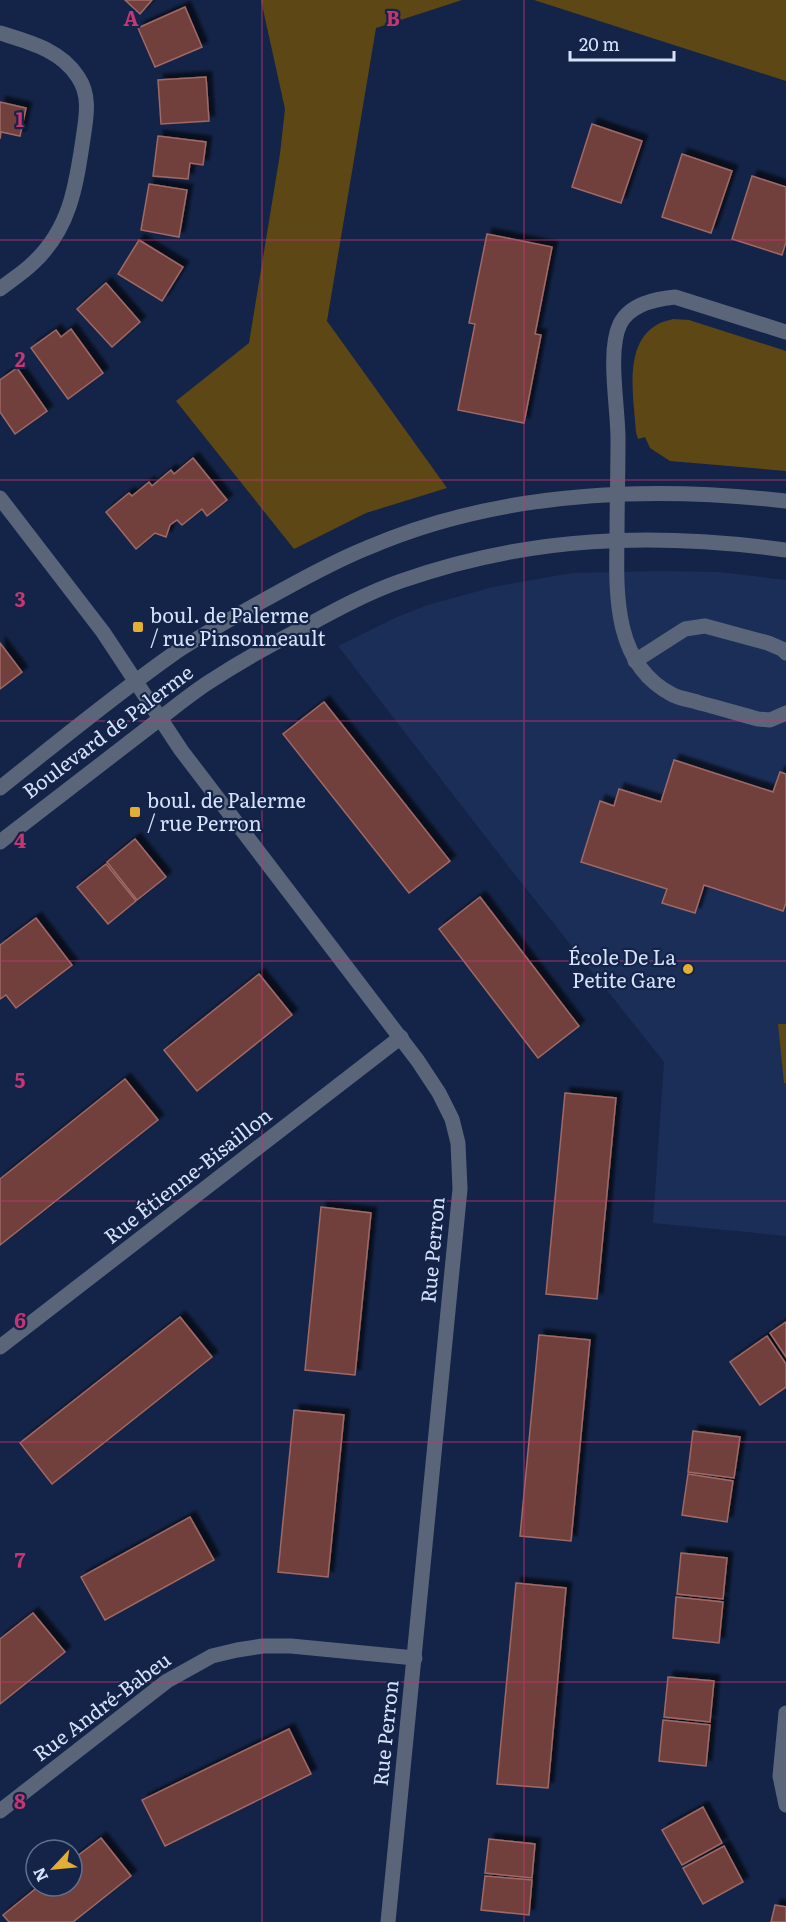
<svg xmlns="http://www.w3.org/2000/svg" width="786" height="1922" font-family="Literata,serif">
<defs>
<filter id="shadow"><feDropShadow dx="5.5" dy="-5.5" stdDeviation="1.5" flood-color="#0009"/></filter>
</defs>
<rect width="100%" height="100%" fill="#142448"/>
<!-- built -->
<polygon fill="#1b2e58" points="662,571 719,572 786,580 786,1236 653,1223 664,1062 516,876 338,646 397,617 428,605 493,587 572,573"/>
<!-- green -->
<g fill="#5d4714">
<polygon points="261,0 462,0 376,28 327,321 447,488 366,513 294,549 176,401 249,343 280,154 285,109"/>
<polygon points="534,0 786,0 786,81"/>
<path d="M673 319 689 320 786 351V471L670 461 650 448 645 437 638 439 636 432C634 400 623 346 655 326 660 322 667 321 673 319Z"/>
<polygon points="778,1024 786,1024 786,1083 784,1083"/>
</g>
<!-- building -->
<g fill="#713f3c" stroke="#9f6965" stroke-width="1.5" filter="url(#shadow)">
<polygon points="125,0 152,0 140,14"/>
<polygon points="185,7 202,47 155,67 138,28"/>
<polygon points="206,77 209,121 161,124 158,80"/>
<polygon points="0,102 26,108 20,136 1,132 0,139"/>
<polygon points="592,124 642,141 621,203 572,187"/>
<polygon points="158,136 206,142 203,165 190,163 188,179 153,176"/>
<polygon points="682,154 732,171 711,233 662,217"/>
<polygon points="752,176 786,187 786,242 782,255 732,239"/>
<polygon points="149,184 187,190 179,237 141,230"/>
<polygon points="487,234 552,247 535,334 541,335 524,423 458,410 475,324 469,323"/>
<polygon points="139,240 183,267 162,301 118,274"/>
<polygon points="106,283 140,322 112,347 77,309"/>
<polygon points="71,329 103,373 68,399 31,348 56,330 61,337"/>
<polygon points="17,368 47,411 15,434 0,412 0,380"/>
<polygon points="193,458 227,500 207,516 202,509 182,525 177,520 170,525 166,537 155,533 136,549 106,512 129,493 132,496 149,482 152,486 171,470 174,474"/>
<polygon points="0,643 22,672 0,689"/>
<polygon points="324,702 450,861 409,893 283,734"/>
<polygon points="674,760 773,792 780,772 786,774 786,903 783,911 704,885 695,913 662,903 667,889 581,862 600,801 614,806 619,789 661,802"/>
<polygon points="135,839 166,877 137,900 107,862"/>
<polygon points="106,864 136,901 108,924 77,887"/>
<polygon points="480,897 579,1026 538,1058 439,929"/>
<polygon points="36,918 72,965 16,1008 6,995 0,999 0,945"/>
<polygon points="259,974 292,1015 197,1091 164,1050"/>
<polygon points="125,1079 158,1120 0,1245 0,1179"/>
<polygon points="565,1093 616,1098 597,1299 546,1294"/>
<polygon points="321,1207 371,1213 355,1375 305,1370"/>
<polygon points="180,1317 212,1357 52,1484 20,1443"/>
<polygon points="786,1322 786,1357 770,1333"/>
<polygon points="539,1335 590,1340 571,1541 520,1536"/>
<polygon points="767,1336 786,1364 786,1387 760,1405 730,1362"/>
<polygon points="294,1410 344,1415 328,1577 278,1572"/>
<polygon points="693,1431 740,1437 734,1478 688,1472"/>
<polygon points="688,1474 733,1481 727,1522 682,1515"/>
<polygon points="190,1517 214,1560 105,1620 81,1577"/>
<polygon points="681,1553 727,1558 723,1599 677,1594"/>
<polygon points="516,1583 566,1588 548,1788 497,1784"/>
<polygon points="676,1597 723,1602 719,1643 673,1638"/>
<polygon points="33,1613 65,1652 0,1704 0,1639"/>
<polygon points="668,1677 714,1681 710,1722 664,1717"/>
<polygon points="663,1720 710,1725 706,1766 659,1761"/>
<polygon points="289,1729 311,1774 165,1846 142,1800"/>
<polygon points="703,1807 722,1843 682,1865 662,1830"/>
<polygon points="101,1838 131,1876 73,1922 9,1922 3,1915 39,1886 72,1886 72,1860"/>
<polygon points="489,1839 535,1844 532,1878 485,1873"/>
<polygon points="724,1846 743,1882 703,1904 683,1868"/>
<polygon points="485,1876 532,1880 529,1915 481,1910"/>
<polygon points="775,1905 786,1907 786,1922 771,1922"/>
</g>
<g fill="none" stroke-linecap="round" stroke-linejoin="round">
<!-- lane -->
<g stroke="#5a657a" stroke-width="15">
<path d="M617 539C616 596 614 665 673 695 681 699 692 700 700 703 720 708 739 714 758 719L770 720 786 713"/>
<polyline points="635,661 685,629 705,626 768,643 782,649 786,653"/>
</g>
<!-- street -->
<g stroke="#5a657a" stroke-width="15">
<path d="M0 33C29 42 61 50 78 77 91 96 86 118 83 139 76 186 70 229 33 263 23 273 11 280 0 289"/>
<polyline points="0,498 103,632 181,750 418,1061 439,1093 452,1119 458,1143 460,1189 388,1922"/>
<path d="M617 539C617 505 618 472 618 438 618 407 607 351 620 324 630 304 655 299 675 297L786 332"/>
<path d="M0 788C58 742 116 694 176 652 205 633 236 616 266 599 299 581 332 562 367 548 499 491 645 485 786 501"/>
<path d="M0 842C48 805 96 768 144 731 165 715 186 697 209 682 238 663 268 646 299 630 332 612 366 593 401 581 529 536 653 532 786 550"/>
<polyline points="0,1347 401,1037"/>
<polyline points="786,1713 780,1776 786,1805"/>
<polyline points="0,1811 167,1681 212,1656 237,1650 263,1646 291,1646 415,1658"/>
</g>
</g>
<!-- grid -->
<path fill="none" stroke="#c53673" stroke-width="1.5" stroke-opacity="0.55" d="M262 0V1922M524 0V1922M0 240H786M0 480H786M0 721H786M0 961H786M0 1201H786M0 1442H786M0 1682H786"/>
<!-- markers -->
<g fill="#e2af34" stroke="#142448" stroke-width="2">
<rect x="132" y="621" width="12" height="12" rx="3"/>
<rect x="129" y="806" width="12" height="12" rx="3"/>
<circle cx="688" cy="969" r="6"/>
</g>
<g text-anchor="middle" stroke-width="4.5" stroke-linejoin="round" paint-order="stroke">
<!-- poi labels -->
<g font-size="20" fill="#d6e2fa" stroke="#142448" text-anchor="start">
<text x="150" y="623">boul. de Palerme<tspan x="150" dy="23">/ rue Pinsonneault</tspan></text>
<text x="147" y="808">boul. de Palerme<tspan x="147" dy="23">/ rue Perron</tspan></text>
<text x="676" y="965" text-anchor="end">École De La<tspan x="676" dy="23">Petite Gare</tspan></text>
</g>
<!-- street labels -->
<g font-size="20" fill="#d6e2fa" stroke="#142448">
<text transform="translate(108 732) rotate(-37)" y="7">Boulevard de Palerme</text>
<text transform="translate(188 1176) rotate(-38)" y="7">Rue Étienne-Bisaillon</text>
<text transform="translate(433 1250) rotate(-85)" y="7">Rue Perron</text>
<text transform="translate(102 1707) rotate(-37)" y="7">Rue André-Babeu</text>
<text transform="translate(386 1733) rotate(-84)" y="7">Rue Perron</text>
</g>
</g>
<g font-size="20" text-anchor="middle" font-weight="bold" fill="#c53673" stroke="#142448" stroke-width="4.5" stroke-linejoin="round" paint-order="stroke">
<text x="131" y="26">A</text>
<text x="393" y="26">B</text>
<text x="20" y="127">1</text>
<text x="20" y="367">2</text>
<text x="20" y="607">3</text>
<text x="20" y="848">4</text>
<text x="20" y="1088">5</text>
<text x="20" y="1328">6</text>
<text x="20" y="1568">7</text>
<text x="20" y="1809">8</text>
</g>
<!-- north arrow -->
<g transform="translate(54 1868) rotate(244)"><circle r="28" fill="#142448" stroke="#62708f" stroke-width="1.5"/>
<path d="M0-4.5L10 22L0 15L-10 22Z" fill="#e2af34"/>
<text y="-9" font-size="16" font-weight="bold" text-anchor="middle" fill="#d6e2fa">N</text>
</g>
<!-- scale -->
<path d="M570 51v9h104v-9" fill="none" stroke="#d6e2fa" stroke-width="3"/>
<text x="579" y="51" font-size="18" fill="#d6e2fa" stroke="#142448" stroke-width="4.5" paint-order="stroke">20 m</text>
</svg>
